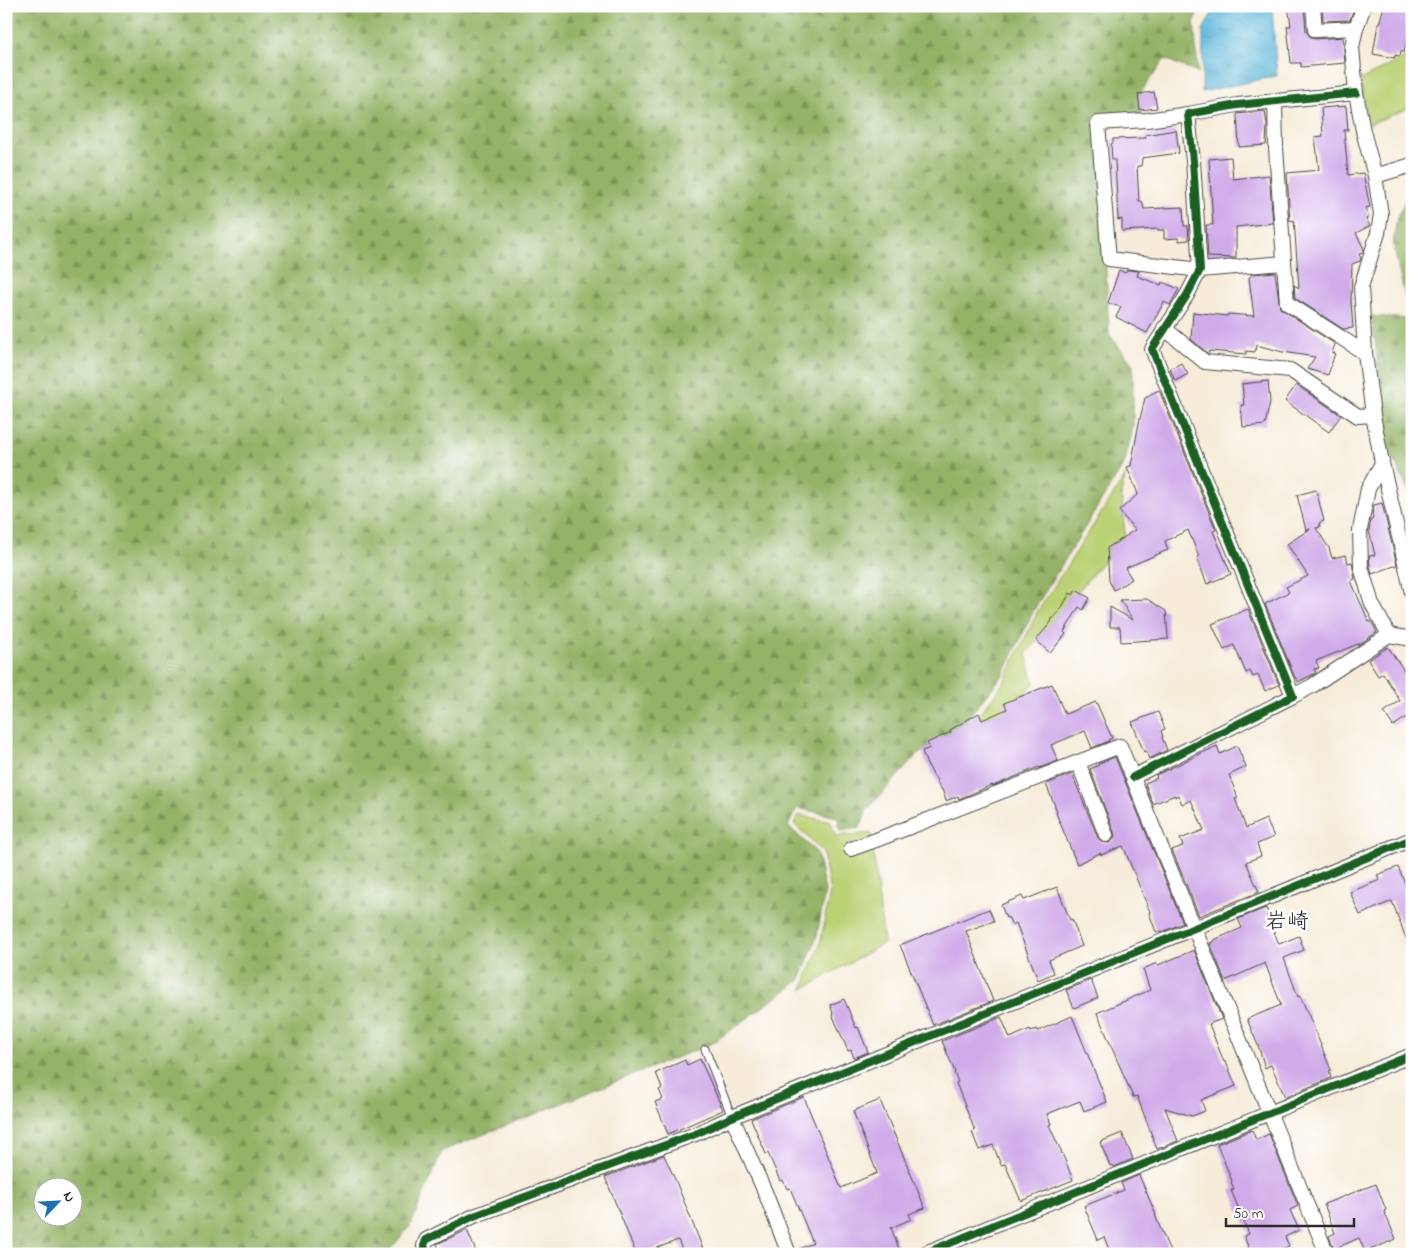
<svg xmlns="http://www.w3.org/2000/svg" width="1418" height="1260" font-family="'Indie Flower','Klee One',sans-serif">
<defs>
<pattern id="forest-firs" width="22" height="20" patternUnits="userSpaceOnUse" patternTransform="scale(1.25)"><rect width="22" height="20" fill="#94b366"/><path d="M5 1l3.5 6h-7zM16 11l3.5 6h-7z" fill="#799254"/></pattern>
<pattern id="water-ripples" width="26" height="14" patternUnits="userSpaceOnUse" patternTransform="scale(1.25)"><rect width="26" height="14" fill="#5ab5d8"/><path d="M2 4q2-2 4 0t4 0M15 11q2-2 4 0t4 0" fill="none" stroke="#4b93af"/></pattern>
</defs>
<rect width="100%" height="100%" fill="#fff"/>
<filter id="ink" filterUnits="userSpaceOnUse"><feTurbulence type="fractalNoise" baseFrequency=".02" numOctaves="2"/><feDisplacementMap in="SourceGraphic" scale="10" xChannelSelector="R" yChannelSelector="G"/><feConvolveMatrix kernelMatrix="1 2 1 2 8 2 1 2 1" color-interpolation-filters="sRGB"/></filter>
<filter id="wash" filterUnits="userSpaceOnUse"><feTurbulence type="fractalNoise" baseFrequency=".0096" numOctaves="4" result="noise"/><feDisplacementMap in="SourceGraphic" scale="20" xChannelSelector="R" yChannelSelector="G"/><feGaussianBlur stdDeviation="1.12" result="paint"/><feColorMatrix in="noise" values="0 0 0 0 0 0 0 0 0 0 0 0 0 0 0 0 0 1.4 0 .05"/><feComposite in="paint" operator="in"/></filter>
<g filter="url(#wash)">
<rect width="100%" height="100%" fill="#f6ecd9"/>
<!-- green -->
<g fill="#bbd175" stroke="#737e50">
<polygon points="1412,54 1412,107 1369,124 1360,80"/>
<polygon points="1126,475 1121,493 1125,535 1026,654 1034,683 1014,707 971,724 1003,684 1038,611"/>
<polygon points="799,815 831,822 835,836 871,833 884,943 802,990 820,944 830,893 823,852 794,824"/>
</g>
<!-- forest -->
<g fill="url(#forest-firs)" stroke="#606f48" fill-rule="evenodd">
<path d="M6 6H1201L1194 22 1198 73 1165 59 1141 92V114L1099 119 1109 334 1133 365V428L1124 464 1035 608 1003 675 959 728 917 755 866 811 860 828 840 831 838 817 797 808 788 826 817 853 825 891 817 936 800 980 713 1043 442 1151 410 1226 386 1254H6ZM42 1188H72V1218H42Z"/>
<polygon points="1412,188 1412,499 1388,447 1372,316 1410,319 1393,244 1397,217"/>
</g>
<!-- water -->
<polygon fill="url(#water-ripples)" stroke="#427082" points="1216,6 1272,6 1277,76 1202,92 1203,30"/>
<g id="blocks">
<!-- building -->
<g fill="#d0abe9">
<polygon points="1288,6 1304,6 1306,31 1311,38 1315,39 1343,37 1345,63 1301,67 1301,63 1291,63 1287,26 1291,26"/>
<polygon points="1322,6 1349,6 1353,11 1350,20 1323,21"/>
<polygon points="1384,6 1412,6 1412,18 1404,52 1401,51 1400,56 1395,55 1395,58 1373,54 1378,24 1379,24"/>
<polygon points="1154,92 1157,108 1140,110 1138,94"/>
<polygon points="1346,106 1348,130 1344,130 1348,175 1363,173 1370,207 1365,208 1369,217 1366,219 1370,226 1356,233 1364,249 1363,253 1359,254 1361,258 1360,261 1352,264 1351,301 1353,328 1343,329 1295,298 1294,285 1299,288 1294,220 1290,221 1287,173 1319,170 1315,137 1323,136 1321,108"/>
<polygon points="1265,111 1267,125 1266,145 1239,147 1237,114"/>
<polygon points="1176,130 1179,153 1142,158 1141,166 1137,166 1139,201 1142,201 1144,209 1183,207 1184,226 1188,226 1189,240 1179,241 1179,238 1164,239 1164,230 1158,230 1158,229 1122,231 1122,219 1118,220 1118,218 1115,160 1112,160 1111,144 1113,143 1113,139 1146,138 1145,135"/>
<polygon points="1231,157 1233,179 1269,175 1273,223 1236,227 1236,258 1208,257 1206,225 1213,225 1209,159"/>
<polygon points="1119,270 1125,273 1127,270 1139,271 1137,276 1161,285 1162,282 1179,289 1170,305 1164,302 1147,333 1116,317 1121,307 1108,303"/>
<polygon points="1275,272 1280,308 1335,344 1332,353 1335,353 1328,375 1307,369 1315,357 1283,352 1256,345 1255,352 1246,351 1246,354 1209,351 1208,354 1191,339 1193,312 1227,316 1228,314 1254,316 1249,278 1252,274"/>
<polygon points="1181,363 1188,374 1175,381 1170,369"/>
<polygon points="1268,381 1270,402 1265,425 1243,427 1241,405 1244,405 1242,384"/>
<polygon points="1296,385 1341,415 1329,432 1285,401"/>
<polygon points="1159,390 1216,530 1213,531 1231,574 1207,584 1197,558 1199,557 1188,530 1165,541 1168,550 1125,568 1132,579 1114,590 1109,581 1107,548 1128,535 1128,534 1135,530 1119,511 1138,494 1127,467 1131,466 1139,423 1145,398 1149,396 1149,395"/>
<polygon points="1316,490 1324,521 1319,523 1320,527 1316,528 1329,548 1332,558 1346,555 1348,563 1352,562 1355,579 1351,581 1369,622 1371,621 1377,632 1358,645 1358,644 1316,661 1319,668 1314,669 1316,673 1298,682 1296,678 1295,678 1265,604 1289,592 1286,587 1308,576 1287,544 1310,529 1306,530 1297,495"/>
<polygon points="1382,503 1397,565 1372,574 1370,566 1369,556 1375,555 1369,531 1371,520 1373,519 1372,515 1374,505"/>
<polygon points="1076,590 1090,598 1083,610 1079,607 1064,632 1066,634 1050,653 1036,640 1052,621 1051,620 1061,609 1070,593 1073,595"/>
<polygon points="1147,599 1166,611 1168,638 1169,639 1121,642 1120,627 1110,627 1110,607 1133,620 1120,600"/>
<polygon points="1248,609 1279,685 1265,691 1258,675 1253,677 1250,671 1246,673 1234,645 1224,650 1212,624"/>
<polygon points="1388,647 1412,682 1412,719 1409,716 1393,726 1384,712 1400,701 1383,673 1378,676 1368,660"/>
<polygon points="1052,684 1065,714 1096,702 1112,738 1108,740 1109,741 1092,748 1085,731 1051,745 1058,761 1039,768 1039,767 993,786 992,785 959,799 958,796 946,801 942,789 940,789 935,777 934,777 928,765 927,765 922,751 930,748 927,743 951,732 950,730 979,713 982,720 1007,709 1004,703"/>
<polygon points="1158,712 1165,729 1161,731 1163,737 1162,737 1167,750 1149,759 1146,751 1144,752 1132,722"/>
<polygon points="1217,746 1220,754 1237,746 1246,767 1229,775 1238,798 1235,799 1246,828 1266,819 1274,837 1257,844 1261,856 1246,862 1259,892 1199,916 1172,850 1183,846 1180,839 1204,830 1191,800 1182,804 1178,795 1175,797 1175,795 1153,804 1145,783 1157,778 1156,775"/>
<polygon points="1115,757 1183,923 1160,933 1159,931 1156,932 1149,913 1150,912 1123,846 1101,855 1100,853 1077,864 1056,813 1057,811 1046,784 1072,774 1098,838 1101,842 1109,843 1113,840 1115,836 1114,832 1090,769 1099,765 1098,764"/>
<polygon points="1398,867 1412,900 1412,949 1410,949 1392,901 1360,915 1350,892 1380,880 1377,875"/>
<polygon points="1057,887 1070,920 1072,919 1082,946 1049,960 1054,973 1038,980 1016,923 1012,925 1008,917 1006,918 1001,905 1022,896 1024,900"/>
<polygon points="1266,908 1269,915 1267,915 1279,944 1299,936 1304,950 1284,958 1298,997 1300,996 1309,1016 1331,1070 1329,1071 1331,1078 1285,1097 1271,1065 1265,1068 1259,1048 1247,1019 1281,1005 1265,963 1225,981 1210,943 1215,941 1214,940 1242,928 1238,919"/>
<polygon points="989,909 994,921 966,931 993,1001 933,1025 900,945"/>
<polygon points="1194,950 1222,1019 1209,1024 1224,1062 1226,1062 1236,1086 1201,1100 1205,1111 1192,1116 1165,1108 1178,1141 1157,1149 1137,1096 1133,1097 1097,1013 1150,990 1143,969 1157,963 1158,965"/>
<polygon points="1091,980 1098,998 1074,1008 1066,990"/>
<polygon points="844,999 856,1028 858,1027 868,1052 854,1058 851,1050 848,1051 832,1014 833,1013 830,1005"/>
<polygon points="1072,1016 1107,1102 1084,1111 1080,1101 1047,1114 1051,1124 1049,1125 1065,1160 1073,1180 1021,1201 1005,1164 1001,1165 993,1145 979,1150 972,1132 975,1131 956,1083 958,1082 954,1072 955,1072 942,1041 1001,1017 1010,1038 1030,1029 1031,1031 1037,1029 1038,1031"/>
<polygon points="700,1059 723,1110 668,1134 655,1102 663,1099 659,1090 662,1088 656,1073 685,1060 687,1065"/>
<polygon points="804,1097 841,1188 877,1173 853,1111 880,1100 925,1208 909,1214 911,1219 891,1228 901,1254 798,1254 797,1250 813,1243 790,1188 787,1189 783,1180 780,1181 768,1153 766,1154 751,1119"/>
<polygon points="1252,1130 1256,1140 1269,1134 1298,1206 1290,1210 1299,1230 1285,1237 1289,1246 1270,1254 1251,1254 1244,1236 1249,1234 1231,1190 1234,1189 1231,1182 1232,1181 1217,1144"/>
<polygon points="1122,1133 1133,1159 1114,1167 1113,1165 1110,1166 1100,1142"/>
<polygon points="664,1155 677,1184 705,1254 684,1254 678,1240 642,1254 636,1254 626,1229 605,1177"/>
<polygon points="1139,1175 1156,1215 1155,1215 1171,1254 1111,1254 1104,1237 1098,1240 1084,1206 1124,1190 1121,1183"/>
<polygon points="1376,1184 1386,1210 1384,1211 1396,1239 1365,1252 1359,1238 1334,1249 1329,1236 1335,1233 1324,1204"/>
<polygon points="467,1230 477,1254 441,1254 437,1244"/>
</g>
</g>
</g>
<g filter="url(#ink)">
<use href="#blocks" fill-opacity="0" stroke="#494845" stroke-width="1"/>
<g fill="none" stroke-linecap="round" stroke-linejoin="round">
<!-- lane casing -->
<g stroke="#494845" stroke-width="9">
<polyline id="lane" points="705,1049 732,1117"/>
</g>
<!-- street casing -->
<g stroke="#494845" stroke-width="16">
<g id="street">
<polyline points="1313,6 1315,30 1356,28"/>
<polyline points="1364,6 1356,28 1352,47 1356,93 1363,131 1375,176 1381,214 1378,233 1361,287 1365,353 1373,415 1382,463 1412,593"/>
<polyline points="1275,100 1276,148 1287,303 1365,353"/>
<polyline points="1188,114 1147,120 1098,123 1109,259 1200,270 1284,263"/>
<polyline points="1375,176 1412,165"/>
<polyline points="1164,328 1205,362 1290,370 1358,416 1373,415"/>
<polyline points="1382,463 1368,489 1360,530 1361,567 1372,604 1389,635 1412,639"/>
<polyline points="1293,696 1312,686 1389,635"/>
<polyline points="1078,762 1106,835"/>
<polyline points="1133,777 1293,696 1152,349 1187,295 1200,270 1193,161 1188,114 1237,105 1356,93"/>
<polyline points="851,849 876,840 1120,746 1327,1254"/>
<polyline points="732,1117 765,1192 789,1254"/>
<polyline points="427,1254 424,1246 426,1240 474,1216 698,1133 732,1117 1412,839"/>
<polyline points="923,1254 1412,1055"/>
</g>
</g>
<!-- lane -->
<use href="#lane" stroke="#fff" stroke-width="7"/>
<!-- street -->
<use href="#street" stroke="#fff" stroke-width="14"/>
<!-- cycleway casing -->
<g stroke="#fff" stroke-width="11">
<g id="cycleway">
<polyline points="1133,777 1293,696 1152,349 1187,295 1200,270 1193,161 1188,114 1237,105 1356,93"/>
<polyline points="427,1254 424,1246 426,1240 474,1216 698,1133 732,1117 1412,839"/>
<polyline points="923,1254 1412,1055"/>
</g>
</g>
<!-- cycleway -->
<use href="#cycleway" stroke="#1b5e20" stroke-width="8"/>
</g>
</g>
<g text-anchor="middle" stroke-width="5" stroke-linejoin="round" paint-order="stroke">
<!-- quarter labels -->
<g font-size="22" fill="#2b2b2b" stroke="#fff">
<text x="1287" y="928">岩崎</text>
</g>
</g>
<!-- margin -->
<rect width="1418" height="1260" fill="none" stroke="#fff" stroke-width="25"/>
<!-- north arrow -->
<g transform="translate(58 1202) rotate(65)"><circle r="24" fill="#ffffff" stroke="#aaaaaa"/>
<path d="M0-4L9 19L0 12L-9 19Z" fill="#1f6fb2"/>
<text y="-8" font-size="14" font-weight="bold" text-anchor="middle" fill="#2b2b2b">N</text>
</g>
<!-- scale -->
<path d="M1226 1218v8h128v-8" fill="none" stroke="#2b2b2b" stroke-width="2.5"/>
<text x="1233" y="1218" font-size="15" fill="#2b2b2b" stroke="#ffffff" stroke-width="4" paint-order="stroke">50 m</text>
</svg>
